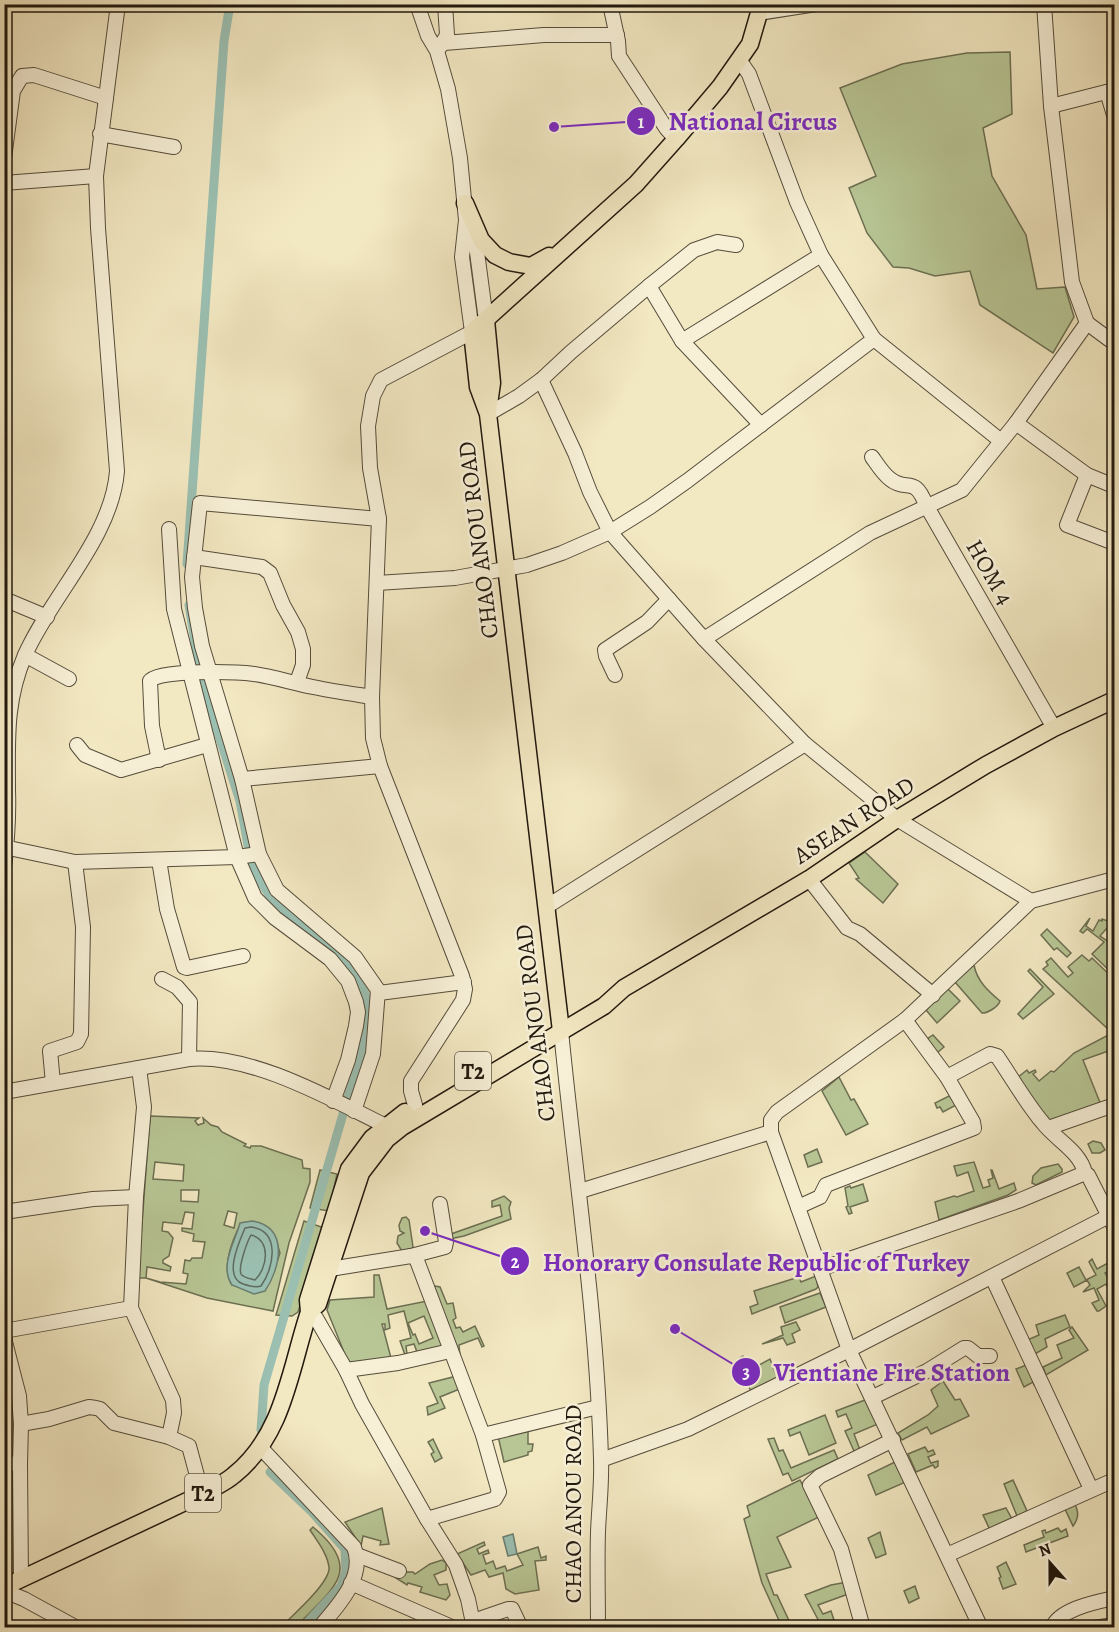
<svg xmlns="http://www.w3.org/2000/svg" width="1119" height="1632" font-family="Alegreya,serif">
<rect width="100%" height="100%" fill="#f2e8c2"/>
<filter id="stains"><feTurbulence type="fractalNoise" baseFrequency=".00333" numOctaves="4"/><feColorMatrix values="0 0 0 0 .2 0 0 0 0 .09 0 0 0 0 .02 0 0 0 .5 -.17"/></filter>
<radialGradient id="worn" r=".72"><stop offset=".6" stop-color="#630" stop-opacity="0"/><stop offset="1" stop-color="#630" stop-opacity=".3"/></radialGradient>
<!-- green -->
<g fill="#b8c695" stroke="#6c6f52" stroke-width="1.5" fill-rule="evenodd">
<polygon points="1010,52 1012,114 983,128 992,176 1026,235 1037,289 1065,287 1074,317 1053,353 980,305 970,271 935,276 909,268 893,267 867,233 849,188 876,176 840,88 902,64 967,53"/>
<polygon points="865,852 898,884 883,903 856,879 859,878 849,863"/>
<polygon points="1090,918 1086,926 1093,931 1099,920 1102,921 1102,919 1114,923 1114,934 1107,928 1100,936 1112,944 1114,942 1114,975 1092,954 1104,942 1087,929 1083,933 1080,931"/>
<polygon points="1047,929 1071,953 1067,957 1057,948 1054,950 1041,935"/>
<polygon points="1082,955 1089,961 1092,958 1114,979 1114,1025 1109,1030 1043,969 1048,965 1046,962 1051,958 1068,977 1073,973 1068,967"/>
<path d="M974 965C977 981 988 991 1000 1001 998 1007 988 1013 982 1013L955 982Z"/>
<polygon points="1030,969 1054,994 1023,1019 1018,1014 1043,987 1028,971"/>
<polygon points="947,988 960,1001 937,1023 926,1010"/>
<polygon points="1114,1032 1114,1049 1083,1060 1101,1105 1050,1122 1017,1078 1027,1070 1029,1073 1035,1070 1036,1072 1033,1074 1039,1081 1051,1071 1054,1072 1074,1053"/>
<polygon points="933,1035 944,1047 937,1053 927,1039"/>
<polygon points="839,1077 851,1100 854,1099 868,1124 846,1135 822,1091"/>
<polygon points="953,1094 958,1104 943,1112 940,1107 937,1108 935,1103"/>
<path d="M150 1116 199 1118 195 1121 198 1125 204 1123 203 1118 211 1125 218 1127 222 1132 246 1144 244 1146 250 1148 251 1146H261L302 1160 303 1168 310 1169V1182L289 1243 273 1311 207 1298 146 1278H138ZM155 1162 184 1165 183 1181 153 1179ZM181 1190H199L198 1202 181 1201ZM228 1211 237 1213 234 1228 224 1225ZM185 1212 194 1213 192 1229 182 1228V1231L194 1234 193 1241 205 1242 202 1258H192L190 1261 185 1260 183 1273 188 1274 186 1284 160 1282 146 1278 147 1267 170 1271 171 1267 163 1263V1260L169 1256 173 1238 168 1232 162 1231 163 1222 182 1224ZM238 1229 275 1236 280 1253 277 1262 232 1285C221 1269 231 1244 238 1229Z"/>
<polygon points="1093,1141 1101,1143 1105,1150 1100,1153 1092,1153 1088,1144"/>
<polygon points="817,1149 822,1162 808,1167 804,1155"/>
<polygon points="974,1162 983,1188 990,1186 988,1180 993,1178 991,1170 992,1170 999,1189 1014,1183 1016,1190 1008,1195 939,1220 935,1202 954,1196 957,1197 974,1191 968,1172 957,1176 954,1166"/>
<polygon points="1058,1164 1062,1169 1062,1172 1036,1185 1032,1183 1033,1176 1041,1168"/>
<polygon points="320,1170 337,1174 329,1211 310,1208"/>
<polygon points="863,1184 868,1201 850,1207 852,1213 849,1214 846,1207 848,1206 845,1188 850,1186 851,1188"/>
<polygon points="504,1196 511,1202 509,1208 511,1219 464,1236 445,1240 451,1234 502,1216 500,1205 492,1207 492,1201"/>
<polygon points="406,1217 409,1220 413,1247 409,1252 403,1253 397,1243 398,1236 404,1233 400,1231 399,1225 402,1218"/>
<polygon points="304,1221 324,1228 298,1312 292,1316 276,1315"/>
<polygon points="1092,1259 1097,1269 1108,1263 1112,1269 1105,1273 1113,1286 1109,1290 1106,1284 1097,1289 1106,1306 1099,1311 1097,1311 1092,1303 1099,1300 1094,1288 1083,1292 1090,1285 1087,1280 1074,1287 1067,1273 1079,1267 1086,1280 1096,1275 1089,1262"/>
<path d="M374 1275H379L387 1309 427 1301 443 1346 417 1352 414 1344 406 1346 407 1354 405 1355 400 1341 411 1338 404 1311 388 1315 390 1328 385 1330V1324H382L391 1358 350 1367 327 1310 330 1300 374 1297ZM424 1316 433 1338 419 1344 415 1334 413 1335 408 1323Z"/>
<polygon points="816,1276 818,1287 816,1289 752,1314 750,1307 758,1304 754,1291 799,1277 801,1282"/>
<polygon points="435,1286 440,1287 447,1304 453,1303 456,1318 453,1320 456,1328 460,1327 463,1332 475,1326 484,1346 482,1347 478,1338 459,1345 460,1356 433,1291"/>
<polygon points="820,1293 826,1307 785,1323 780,1307"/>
<polygon points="1065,1315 1070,1327 1045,1339 1047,1347 1035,1354 1027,1340 1039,1335 1036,1325"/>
<polygon points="796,1322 800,1330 792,1334 795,1342 787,1345 783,1338 762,1344 783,1335 781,1327"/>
<polygon points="1072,1327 1088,1350 1046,1375 1043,1367 1062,1358 1057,1345 1074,1338 1069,1330"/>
<polygon points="743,1356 750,1370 770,1359 778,1380 751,1391 743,1376 746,1374 740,1358"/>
<polygon points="1029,1364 1037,1383 1034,1385 1033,1382 1024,1387 1016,1369"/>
<polygon points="457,1376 462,1388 440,1397 445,1408 428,1415 427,1407 438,1403 429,1383"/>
<polygon points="943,1381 955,1400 960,1399 969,1416 931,1434 927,1427 902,1440 898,1433 928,1415 938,1406 931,1390"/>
<polygon points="865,1400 878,1424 854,1434 860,1450 854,1451 845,1431 852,1428 846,1414 838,1417 836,1411"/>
<polygon points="825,1415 836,1443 809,1455 800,1432 790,1436 788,1430"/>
<polygon points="528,1428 528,1444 533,1444 532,1451 528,1452 528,1455 504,1462 498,1436"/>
<polygon points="774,1438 779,1451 783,1450 791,1468 834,1450 838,1459 792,1481 788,1473 783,1475 768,1439"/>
<polygon points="433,1439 442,1458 435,1462 431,1454 434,1452 428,1442"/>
<polygon points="925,1447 928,1452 933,1450 935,1454 928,1457 931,1463 938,1461 938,1466 935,1468 933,1465 916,1472 908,1454"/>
<polygon points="897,1461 908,1481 876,1495 868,1475"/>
<polygon points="800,1480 819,1517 777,1537 791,1567 766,1574 774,1595 777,1595 792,1627 782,1627 762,1583 744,1519 750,1516 747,1506"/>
<polygon points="1013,1480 1027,1511 1017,1516 1004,1484"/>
<path d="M1074 1502C1079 1512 1079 1518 1073 1526L1064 1507Z"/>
<polygon points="382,1508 389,1544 380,1545 381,1541 363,1536 361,1546 345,1522"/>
<polygon points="1006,1508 1012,1519 990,1530 983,1515"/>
<path d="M313 1527C366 1571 331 1589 296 1627H281C292 1616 331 1582 329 1567 327 1553 317 1541 310 1530Z"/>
<polygon points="1058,1528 1061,1532 1066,1529 1068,1536 1026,1552 1024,1545 1044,1537 1042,1531 1045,1530 1046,1533"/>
<polygon points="880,1532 886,1554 876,1558 868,1538"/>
<polygon points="484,1542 485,1545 477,1549 479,1554 488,1550 489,1553 483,1555 486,1564 493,1561 496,1569 505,1566 507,1571 523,1565 517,1554 538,1547 541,1558 546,1556 546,1560 535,1561 539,1590 515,1594 506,1589 503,1573 489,1577 485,1570 471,1575 457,1554"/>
<polygon points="442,1560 446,1563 446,1570 434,1575 439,1585 447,1584 450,1595 446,1600 420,1592 422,1587 408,1583 407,1585 396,1578 406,1572 413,1572 415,1574 430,1564"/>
<polygon points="1006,1562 1016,1584 1003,1589 999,1578 1001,1577 997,1567"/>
<polygon points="847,1582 851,1593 818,1605 823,1614 831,1611 834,1620 823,1623 822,1627 805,1595 831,1585"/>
<polygon points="915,1586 919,1598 909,1603 904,1591"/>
</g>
<!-- water -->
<g fill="#9bc0b2" stroke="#6a7d70" stroke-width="1.5">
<path d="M252 1221C290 1227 280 1269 265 1291L254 1294 232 1285C219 1266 235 1242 240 1223Z"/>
<polygon points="513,1534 517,1554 508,1556 503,1537"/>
</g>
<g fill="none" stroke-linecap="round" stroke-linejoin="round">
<!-- shore -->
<g stroke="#5e6c60" stroke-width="1.5">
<path d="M251 1227C281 1231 274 1268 261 1286 255 1288 249 1286 243 1284 223 1277 239 1242 245 1228Z"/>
<path d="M251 1235C272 1240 267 1269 255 1280 252 1279 243 1278 241 1274 238 1267 247 1242 251 1235Z"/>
</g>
<!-- canal -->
<g stroke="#9bc0b2" stroke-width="9">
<polyline points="187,564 224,41 230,4"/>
<polyline points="189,605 202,683 240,801 252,868 273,901 352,967 363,987 368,1005 367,1032 264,1385 261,1430"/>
<polyline points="270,1472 312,1512 345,1549 346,1571 341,1586 302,1628"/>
</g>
<!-- minor casing -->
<g stroke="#554c3b" stroke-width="16">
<g id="minor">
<polyline points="610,4 618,41 619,56 666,128 676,139"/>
<polyline points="759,13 816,4"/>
<polyline points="444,43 544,35 617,35"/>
<polyline points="440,47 447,35 445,4"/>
<polyline points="740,61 749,74 797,202 821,255 874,339 1001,441"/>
<polyline points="1107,92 1114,115"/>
<polyline points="1051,106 1114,90"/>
<polyline points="100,134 174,147"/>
<polyline points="4,158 13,91 22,76 34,75 106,98"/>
<polyline points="4,183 96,176"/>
<polyline points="469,228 477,252 486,320"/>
<polyline points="649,286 682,341 761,425"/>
<polyline points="1087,323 1114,343"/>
<polyline points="682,341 821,255"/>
<polyline points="541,380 575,453 590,492 610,532 704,639 805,744 897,819 1031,901"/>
<polyline points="488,414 519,396 541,380 571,352 649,286 694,250 717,242 736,245"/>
<polyline points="1016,423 1087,475 1114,486"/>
<path d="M872 457C877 464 883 474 890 479 907 493 914 474 926 505L1054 728"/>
<polyline points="1087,475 1067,525 1114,543"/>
<polyline points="169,529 174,609 237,857 255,898 275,918 330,959 348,981 356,1002 358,1012 356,1026 348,1060 333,1101"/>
<polyline points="194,557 262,567 270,573 283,605 298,632 303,649 303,665 297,682"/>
<polyline points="377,583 455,578 527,565 562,553 610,532 650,507 687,481 874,339"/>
<polyline points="4,599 47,617"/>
<polyline points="704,639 870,533 962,490 1016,423 1087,323 1072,282 1051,106 1044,4"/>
<polyline points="25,655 69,679"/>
<polyline points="615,675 606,656 605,650 647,622 669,599"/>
<polyline points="77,745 85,755 121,770 207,745"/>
<path d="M159 760 152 726 150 681C158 669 238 672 254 674 274 677 293 683 313 687 332 691 353 694 372 697"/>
<polyline points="242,779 380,766"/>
<polyline points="4,847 75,862 237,857 259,854"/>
<polyline points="159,860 167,909 184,967 187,968 243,956"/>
<path d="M4 868C7 843 9 816 8 790 8 741 5 702 25 655 51 596 112 537 117 471L98 228 96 176 118 4"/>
<polyline points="809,879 847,928 860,934 933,995"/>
<polyline points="546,907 805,744"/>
<polyline points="162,979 177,987 190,1002 189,1059"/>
<polyline points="379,993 464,982"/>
<path d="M561 1031C575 1174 597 1315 601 1459 602 1483 599 1507 598 1532 597 1564 598 1596 598 1628"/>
<polyline points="139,1068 144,1107 136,1197 131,1308 173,1400 174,1413 169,1437"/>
<path d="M947 1077 990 1054 997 1056C1012 1078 1026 1103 1043 1123 1056 1140 1080 1151 1085 1173L1088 1175 1114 1226"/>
<polyline points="53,1083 50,1051 77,1042 81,1034 83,927 75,862"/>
<path d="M4 1092 189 1059C250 1053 331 1099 386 1126"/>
<polyline points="415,1105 411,1091 411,1081 463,1000 465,989 462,976 380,766 373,738 372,697 379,519 370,468 368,426 373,396 381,380 472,332 462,257 466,220 460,158 448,89 437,51 428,36 417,4"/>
<polyline points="354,1111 373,1054 378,990 355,957 277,890 259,854 242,779 202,646 195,608 192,577 200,503 379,519"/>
<polyline points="1048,1128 1114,1105"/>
<polyline points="580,1191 771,1132"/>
<polyline points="798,1207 820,1197 826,1185 974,1128 973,1122 947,1077 905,1020"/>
<polyline points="4,1212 93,1199 136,1197"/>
<polyline points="411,1256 445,1247 446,1242 440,1204"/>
<polyline points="330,1269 411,1256 416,1258 483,1435 499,1492 495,1499 427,1519"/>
<polyline points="820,1269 1018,1201 1085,1173"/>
<polyline points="992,1277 1091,1489"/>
<polyline points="309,1312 316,1318 346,1370 362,1404 427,1519 456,1565 468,1599 474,1628"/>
<polyline points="4,1331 131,1308"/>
<polyline points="4,1338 19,1396 21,1424 20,1464 21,1578"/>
<polyline points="346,1370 398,1363 450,1351"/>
<polyline points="873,1397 927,1371 964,1348 968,1348 978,1356 990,1356"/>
<polyline points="21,1424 49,1419 89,1407 96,1408 100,1409 114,1423 169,1437 189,1446 202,1494"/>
<polyline points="483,1435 598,1407"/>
<path d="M261 1448 354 1547C366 1577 337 1607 319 1628"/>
<polyline points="601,1460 688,1429 849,1350 1109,1216"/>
<polyline points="4,1463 20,1464"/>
<polyline points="357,1555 399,1571"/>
<polyline points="947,1555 1114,1480"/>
<polyline points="351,1583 454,1628"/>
<polyline points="4,1591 24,1599 77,1628"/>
<polyline points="473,1621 508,1609 512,1609 521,1628"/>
<polyline points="863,1628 841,1549 810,1485 820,1476 893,1440"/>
<polyline points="981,1628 849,1350 771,1132 771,1120 777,1112 905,1020 1031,901 1114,879"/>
<path d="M1052 1628C1059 1609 1096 1602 1114 1598"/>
<polyline points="1094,1628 1114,1625"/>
</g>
</g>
<!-- major casing -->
<g stroke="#21180e" stroke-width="19">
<g id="major">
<polyline points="465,203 481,240 495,255 509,262 531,266 549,256"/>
<polyline points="486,320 492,383 488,411"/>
<polyline points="561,1031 488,414 478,387 472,332 636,184 676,139 720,87 750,44 759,13 759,4"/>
<polyline points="309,1312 318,1304 361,1173 387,1139 402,1127 604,1006 624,988 809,879 897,819 986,765 1054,728 1114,700"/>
<path d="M4 1587 202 1494C213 1488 225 1483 234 1475 284 1435 290 1369 309 1312L308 1300 349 1169 372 1138 405 1112"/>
</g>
</g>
<!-- minor -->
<use href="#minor" stroke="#f7f0d7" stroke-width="14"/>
<!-- major -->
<use href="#major" stroke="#f2e8c2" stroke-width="16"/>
</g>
<g text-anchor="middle" stroke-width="5" stroke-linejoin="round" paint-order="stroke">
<!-- shield labels -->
<g fill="#f7f0d7" stroke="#61594a" stroke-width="1.5">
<rect x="455" y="1052" width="36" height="38" rx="4.5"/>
<rect x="185" y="1474" width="36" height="38" rx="4.5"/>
</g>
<g font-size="22" font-weight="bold" fill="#21180e">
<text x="473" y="1079">T2</text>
<text x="203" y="1501">T2</text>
</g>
<!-- street labels -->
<g font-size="24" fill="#21180e" stroke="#f7f0d7">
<text transform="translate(478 540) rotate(-97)" y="8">CHAO ANOU ROAD</text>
<text transform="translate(990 572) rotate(60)" y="8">HOM 4</text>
<text transform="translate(854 820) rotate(-33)" y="8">ASEAN ROAD</text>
<text transform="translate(535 1023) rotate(-97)" y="8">CHAO ANOU ROAD</text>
<text transform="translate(573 1504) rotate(-90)" y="8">CHAO ANOU ROAD</text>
</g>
</g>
<!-- callouts -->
<path fill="none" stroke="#7b2cbf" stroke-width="2" d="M554 127L641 121M425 1231L515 1261M675 1329L746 1372"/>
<g fill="#7b2cbf" stroke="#f7f0d7" stroke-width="2">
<circle cx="554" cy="127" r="6"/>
<circle cx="425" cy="1231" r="6"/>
<circle cx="675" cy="1329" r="6"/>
<circle cx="641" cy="121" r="15"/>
<circle cx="515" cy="1261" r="15"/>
<circle cx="746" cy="1372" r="15"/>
</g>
<g font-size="18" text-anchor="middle" font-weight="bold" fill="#fff">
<text x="641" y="128">1</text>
<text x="515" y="1268">2</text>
<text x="746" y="1378">3</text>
</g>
<g font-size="26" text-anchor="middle" font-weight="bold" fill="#7b2cbf" stroke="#f7f0d7" stroke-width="5" stroke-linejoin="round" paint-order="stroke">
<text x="753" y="130">National Circus</text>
<text x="756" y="1271">Honorary Consulate Republic of Turkey</text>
<text x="892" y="1381">Vientiane Fire Station</text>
</g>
<!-- margin -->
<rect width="1119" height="1632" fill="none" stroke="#f2e8c2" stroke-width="24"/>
<rect x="6" y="6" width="1107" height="1620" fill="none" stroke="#21180e" stroke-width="3"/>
<rect x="12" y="12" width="1095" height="1608" fill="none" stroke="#21180e" stroke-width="1.5"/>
<!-- north arrow -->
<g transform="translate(1050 1563) rotate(339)" stroke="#f7f0d7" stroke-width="4.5" paint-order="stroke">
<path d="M0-4.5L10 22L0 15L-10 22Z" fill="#21180e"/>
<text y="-9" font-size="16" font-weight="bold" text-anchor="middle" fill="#21180e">N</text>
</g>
<rect width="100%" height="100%" filter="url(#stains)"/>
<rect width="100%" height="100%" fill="url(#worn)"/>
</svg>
